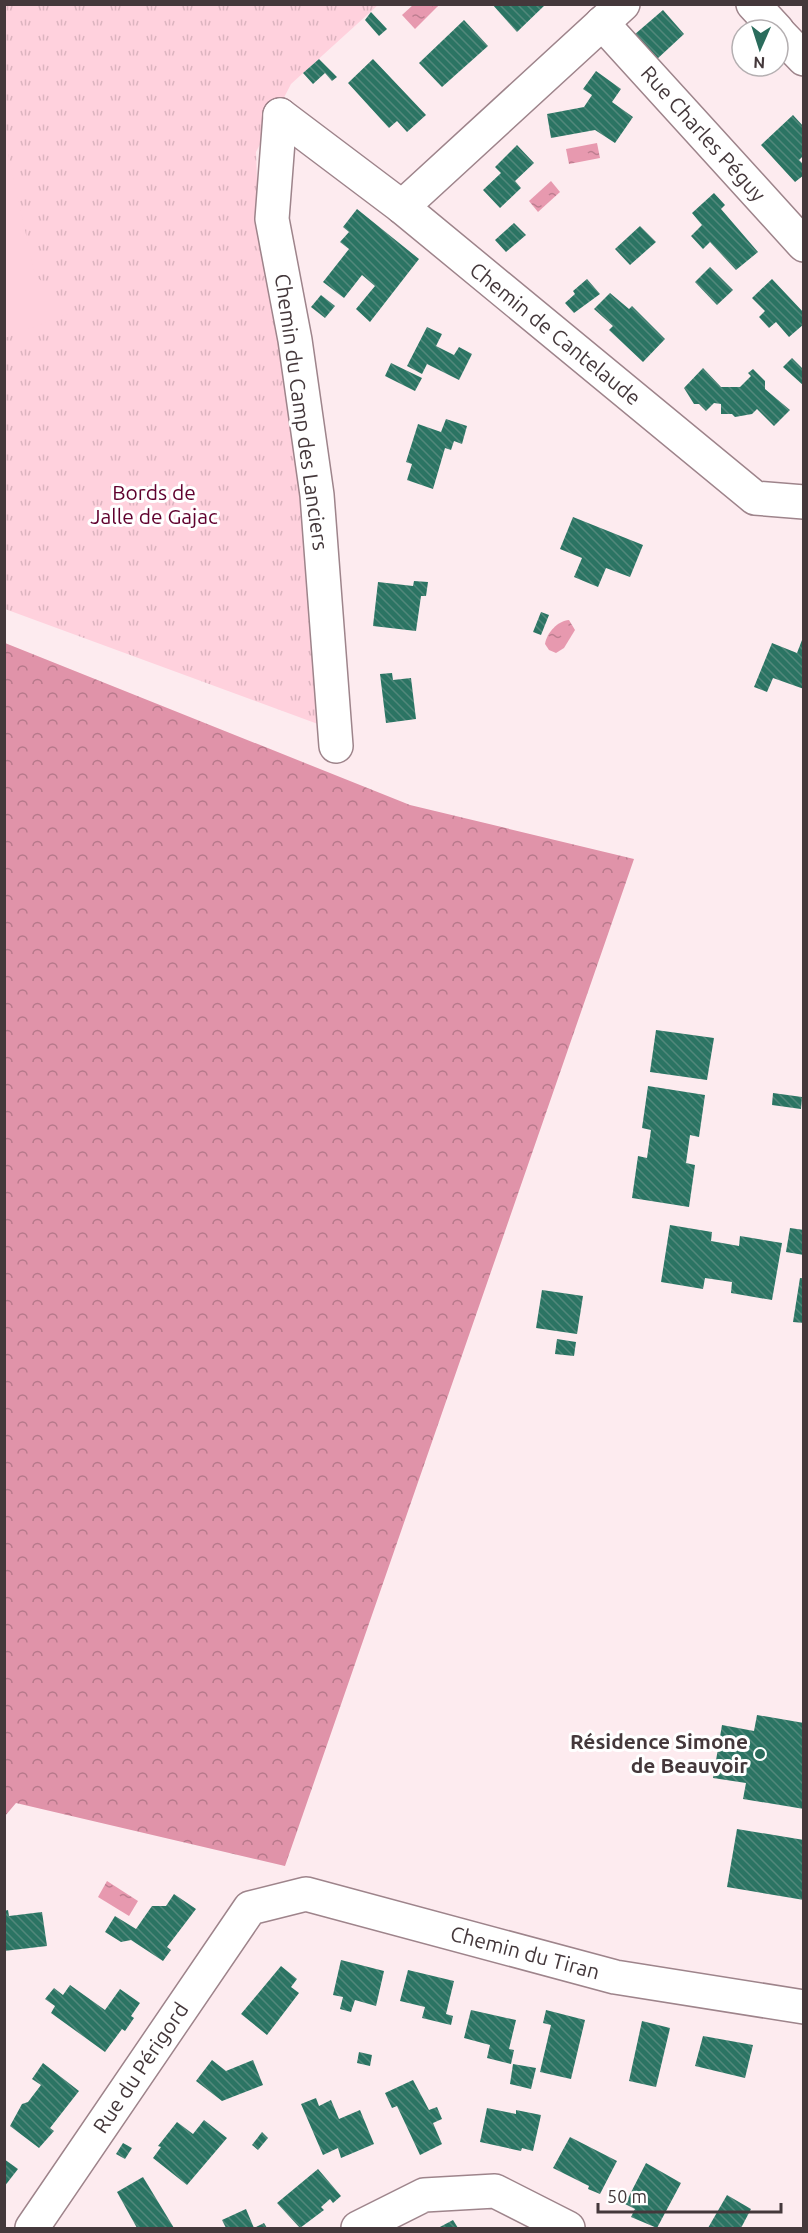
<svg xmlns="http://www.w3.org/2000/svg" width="808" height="2233" font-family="Ubuntu,sans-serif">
<defs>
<pattern id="forest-crowns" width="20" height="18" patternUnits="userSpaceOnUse" patternTransform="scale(1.5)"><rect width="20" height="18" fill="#e093a9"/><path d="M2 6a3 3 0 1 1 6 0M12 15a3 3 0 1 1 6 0" fill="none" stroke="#b7798b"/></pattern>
<pattern id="park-tufts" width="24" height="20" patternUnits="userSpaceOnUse" patternTransform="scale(1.5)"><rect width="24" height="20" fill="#ffd1dd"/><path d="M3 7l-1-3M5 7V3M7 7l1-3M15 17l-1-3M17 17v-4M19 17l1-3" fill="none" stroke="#dcb4bf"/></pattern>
<pattern id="water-ripples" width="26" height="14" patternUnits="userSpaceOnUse" patternTransform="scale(1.5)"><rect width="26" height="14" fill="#e799af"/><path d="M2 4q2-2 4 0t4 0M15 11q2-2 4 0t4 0" fill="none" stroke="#bd7e90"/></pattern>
<pattern id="building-back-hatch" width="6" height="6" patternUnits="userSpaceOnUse" patternTransform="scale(1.5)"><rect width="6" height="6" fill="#2b7463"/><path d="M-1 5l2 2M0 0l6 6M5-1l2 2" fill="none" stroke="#52887b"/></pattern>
</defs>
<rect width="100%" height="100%" fill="#fdebef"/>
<!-- forest -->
<polygon fill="url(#forest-crowns)" points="5,643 410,805 634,859 285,1866 16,1803 5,1816"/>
<!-- park -->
<polygon fill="url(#park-tufts)" points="4,5 378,5 291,84 256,152 259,235 287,334 326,727 5,609"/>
<!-- pitch -->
<polygon fill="#ffd1dd" points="5,140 35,275 73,312 5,338"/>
<!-- water -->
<g fill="url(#water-ripples)">
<polygon points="413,5 436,5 438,6 415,29 402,15"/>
<polygon points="597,143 600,158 569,164 566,149"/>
<polygon points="551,181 560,192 538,212 529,201"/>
<path d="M569 620 575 630 564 648 556 653 549 650 545 644C547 632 558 621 569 620Z"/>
<polygon points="107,1881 138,1901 129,1916 98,1897"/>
</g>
<!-- building -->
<g fill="url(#building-back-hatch)">
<polygon points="492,4 546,4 517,32"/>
<polygon points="663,10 684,34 656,60 634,35"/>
<polygon points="371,12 387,29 379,36 365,20"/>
<polygon points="464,20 488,46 442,87 419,63"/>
<polygon points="319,59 337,77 332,81 325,73 313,84 303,73"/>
<polygon points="373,59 426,115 407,132 397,121 389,128 348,83"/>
<polygon points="596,71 621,89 612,102 633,117 615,143 595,130 551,138 547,114 584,107 592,95 583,89"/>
<polygon points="793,115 804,127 804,155 799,160 804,165 804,175 795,182 761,145"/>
<polygon points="517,145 534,163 515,181 521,188 500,208 483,190 501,173 495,167"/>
<polygon points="714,193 725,205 721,209 758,252 736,270 710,242 703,249 691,236 702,225 692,213"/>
<polygon points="357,209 419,259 370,322 356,309 375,286 362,275 344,298 323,282 349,249 340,242 349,232 343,227"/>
<polygon points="514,223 526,235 506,252 495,240"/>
<polygon points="640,226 656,242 630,265 615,249"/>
<polygon points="710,267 733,290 717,305 695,282"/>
<polygon points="587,279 600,294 574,313 565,303 575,294 573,291"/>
<polygon points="772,279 804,313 804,324 789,337 776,322 769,328 759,317 765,311 752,298"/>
<polygon points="610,293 629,309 632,306 665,339 643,362 609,330 613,326 594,309"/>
<polygon points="321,295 335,306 325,318 311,307"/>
<polygon points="427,327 442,334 436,346 454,355 459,347 472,354 459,380 427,364 422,374 407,366"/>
<polygon points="792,358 804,370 804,386 783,367"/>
<polygon points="391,363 422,378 415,391 385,376"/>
<polygon points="703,368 721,387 740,387 751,376 748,373 753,369 765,381 765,389 790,410 774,426 757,409 752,414 735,417 732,414 721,414 721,404 714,403 706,411 699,404 694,404 684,388"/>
<polygon points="446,419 467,426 462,444 454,441 451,450 445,448 433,489 407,480 412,464 406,462 418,424 441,432"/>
<polygon points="573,517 643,545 630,577 606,568 598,587 574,577 582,558 560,549"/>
<polygon points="414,581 428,582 426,596 421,596 416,631 373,626 378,582 413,586"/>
<polygon points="541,612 549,615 541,635 533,632"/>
<polygon points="802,640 804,689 773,678 767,692 754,687 772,643 797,653"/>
<polygon points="392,673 393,680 411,678 416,719 386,723 380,674"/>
<polygon points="656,1030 714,1038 707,1080 650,1072"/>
<polygon points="648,1086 705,1095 699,1137 690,1135 686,1163 695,1165 689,1207 632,1198 638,1156 647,1158 651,1130 642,1128"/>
<polygon points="773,1093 802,1097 801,1109 772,1105"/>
<polygon points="670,1225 712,1232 711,1241 739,1246 740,1236 782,1243 772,1300 731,1293 732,1282 705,1278 703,1289 661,1282"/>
<polygon points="790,1228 804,1230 804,1255 786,1252"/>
<polygon points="800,1278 804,1278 804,1323 793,1322"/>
<polygon points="542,1290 583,1296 577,1334 536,1328"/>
<polygon points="557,1339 576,1342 574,1356 555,1354"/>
<polygon points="757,1715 804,1723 804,1809 743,1799 746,1783 713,1778 722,1725 754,1731"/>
<polygon points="737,1829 804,1840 804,1900 727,1887"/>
<polygon points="174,1894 196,1909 167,1947 171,1950 163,1961 131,1940 121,1942 105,1932 115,1916 136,1929 152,1906 166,1906"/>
<polygon points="8,1910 9,1916 42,1912 47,1946 4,1951 4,1911"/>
<polygon points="341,1960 384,1971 376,2006 355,2000 351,2012 340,2009 343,1997 333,1995"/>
<polygon points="281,1966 297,1979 291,1987 299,1993 267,2035 241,2014"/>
<polygon points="408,1970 454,1981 446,2014 453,2016 451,2025 422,2018 425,2007 400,2001"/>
<polygon points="70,1985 105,2010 120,1989 140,2003 131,2016 134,2018 125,2031 122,2029 105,2052 51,2013 55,2006 45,1999 54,1988 63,1995"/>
<polygon points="471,2010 516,2020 509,2049 514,2050 511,2064 487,2058 490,2045 464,2038"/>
<polygon points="546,2010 585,2020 571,2079 540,2072 551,2025 543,2023"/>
<polygon points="642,2021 670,2028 656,2087 629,2081"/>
<polygon points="703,2036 753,2045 745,2078 695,2066"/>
<polygon points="359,2052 372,2055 370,2066 357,2063"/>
<polygon points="212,2060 226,2071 253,2060 263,2085 222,2101 196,2081"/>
<polygon points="43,2063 79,2091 50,2128 54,2131 39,2148 10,2126 22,2104 28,2102 41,2085 32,2079"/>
<polygon points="513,2064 536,2068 531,2089 510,2084"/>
<polygon points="413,2080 429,2110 437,2107 442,2119 433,2123 442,2144 420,2155 397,2106 392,2108 385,2093"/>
<polygon points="316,2098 319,2106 331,2100 339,2119 360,2110 374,2144 341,2158 338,2148 323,2155 301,2104"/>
<polygon points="487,2108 516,2114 516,2110 541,2115 533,2151 522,2148 521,2151 480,2142"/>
<polygon points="204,2120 227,2138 187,2185 153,2158 161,2147 158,2146 177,2122 193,2134"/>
<polygon points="262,2132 268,2138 258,2150 252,2145"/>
<polygon points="570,2137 617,2161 600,2194 588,2189 589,2186 553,2168"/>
<polygon points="123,2143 132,2148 125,2159 116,2154"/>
<polygon points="4,2159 18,2169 4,2187"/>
<polygon points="646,2163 681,2183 657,2228 631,2217 635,2209 625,2204"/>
<polygon points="318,2169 341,2196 333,2203 330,2199 321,2207 324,2210 300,2228 277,2203"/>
<polygon points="143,2177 174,2228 137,2228 117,2192"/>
<polygon points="727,2195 751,2209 741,2228 708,2228"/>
<polygon points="246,2209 254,2228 264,2223 267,2228 226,2228 222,2220"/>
<polygon points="453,2220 458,2228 438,2228"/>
</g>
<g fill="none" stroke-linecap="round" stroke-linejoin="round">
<!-- minor casing -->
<g stroke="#9e848b" stroke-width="36">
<g id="minor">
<polyline points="753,4 777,30"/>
<polyline points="602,23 804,245"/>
<polyline points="778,32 804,59"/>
<polyline points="280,115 402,207 755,498 804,502"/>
<polyline points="280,115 272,219 295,340 317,495 336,746"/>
<polyline points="402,207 623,4"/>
<polyline points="32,2228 250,1908 306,1894 615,1977 804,2007"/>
<polyline points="358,2228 424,2195 495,2191 568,2228"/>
</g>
</g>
<!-- minor -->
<use href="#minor" stroke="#fff" stroke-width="33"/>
</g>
<!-- markers -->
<circle fill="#2a6c5c" stroke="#fff" stroke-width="2" cx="760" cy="1754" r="6"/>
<g text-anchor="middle" stroke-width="6" stroke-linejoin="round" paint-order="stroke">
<!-- street labels -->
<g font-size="21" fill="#44383b" stroke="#fff">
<text transform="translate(703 134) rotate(48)" y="7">Rue Charles Péguy</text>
<text transform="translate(555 334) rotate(39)" y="7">Chemin de Cantelaude</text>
<text transform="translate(301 412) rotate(82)" y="7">Chemin du Camp des Lanciers</text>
<text transform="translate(525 1953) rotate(15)" y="7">Chemin du Tiran</text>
<text transform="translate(141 2068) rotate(-56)" y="7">Rue du Périgord</text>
</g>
<!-- park labels -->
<g font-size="21" fill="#60012e" stroke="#fff">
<text x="154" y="500">Bords de<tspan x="154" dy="24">Jalle de Gajac</tspan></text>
</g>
<!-- poi labels -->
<g font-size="21" font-weight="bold" fill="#44383b" stroke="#fff" text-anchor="end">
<text x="748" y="1749">Résidence Simone<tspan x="748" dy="24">de Beauvoir</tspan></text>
</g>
</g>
<!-- border -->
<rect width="808" height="2233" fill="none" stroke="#44383b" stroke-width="12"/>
<!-- north arrow -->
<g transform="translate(760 48) rotate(183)"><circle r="28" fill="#ffffff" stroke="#b4afb1" stroke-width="1.5"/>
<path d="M0-4.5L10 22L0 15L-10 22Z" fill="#2a6c5c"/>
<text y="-9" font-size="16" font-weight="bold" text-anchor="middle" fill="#44383b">N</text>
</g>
<!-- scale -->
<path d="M598 2203v9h183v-9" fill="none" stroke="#44383b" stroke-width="3"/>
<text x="607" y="2203" font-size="18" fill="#44383b" stroke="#ffffff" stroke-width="4.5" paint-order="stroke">50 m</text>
</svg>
